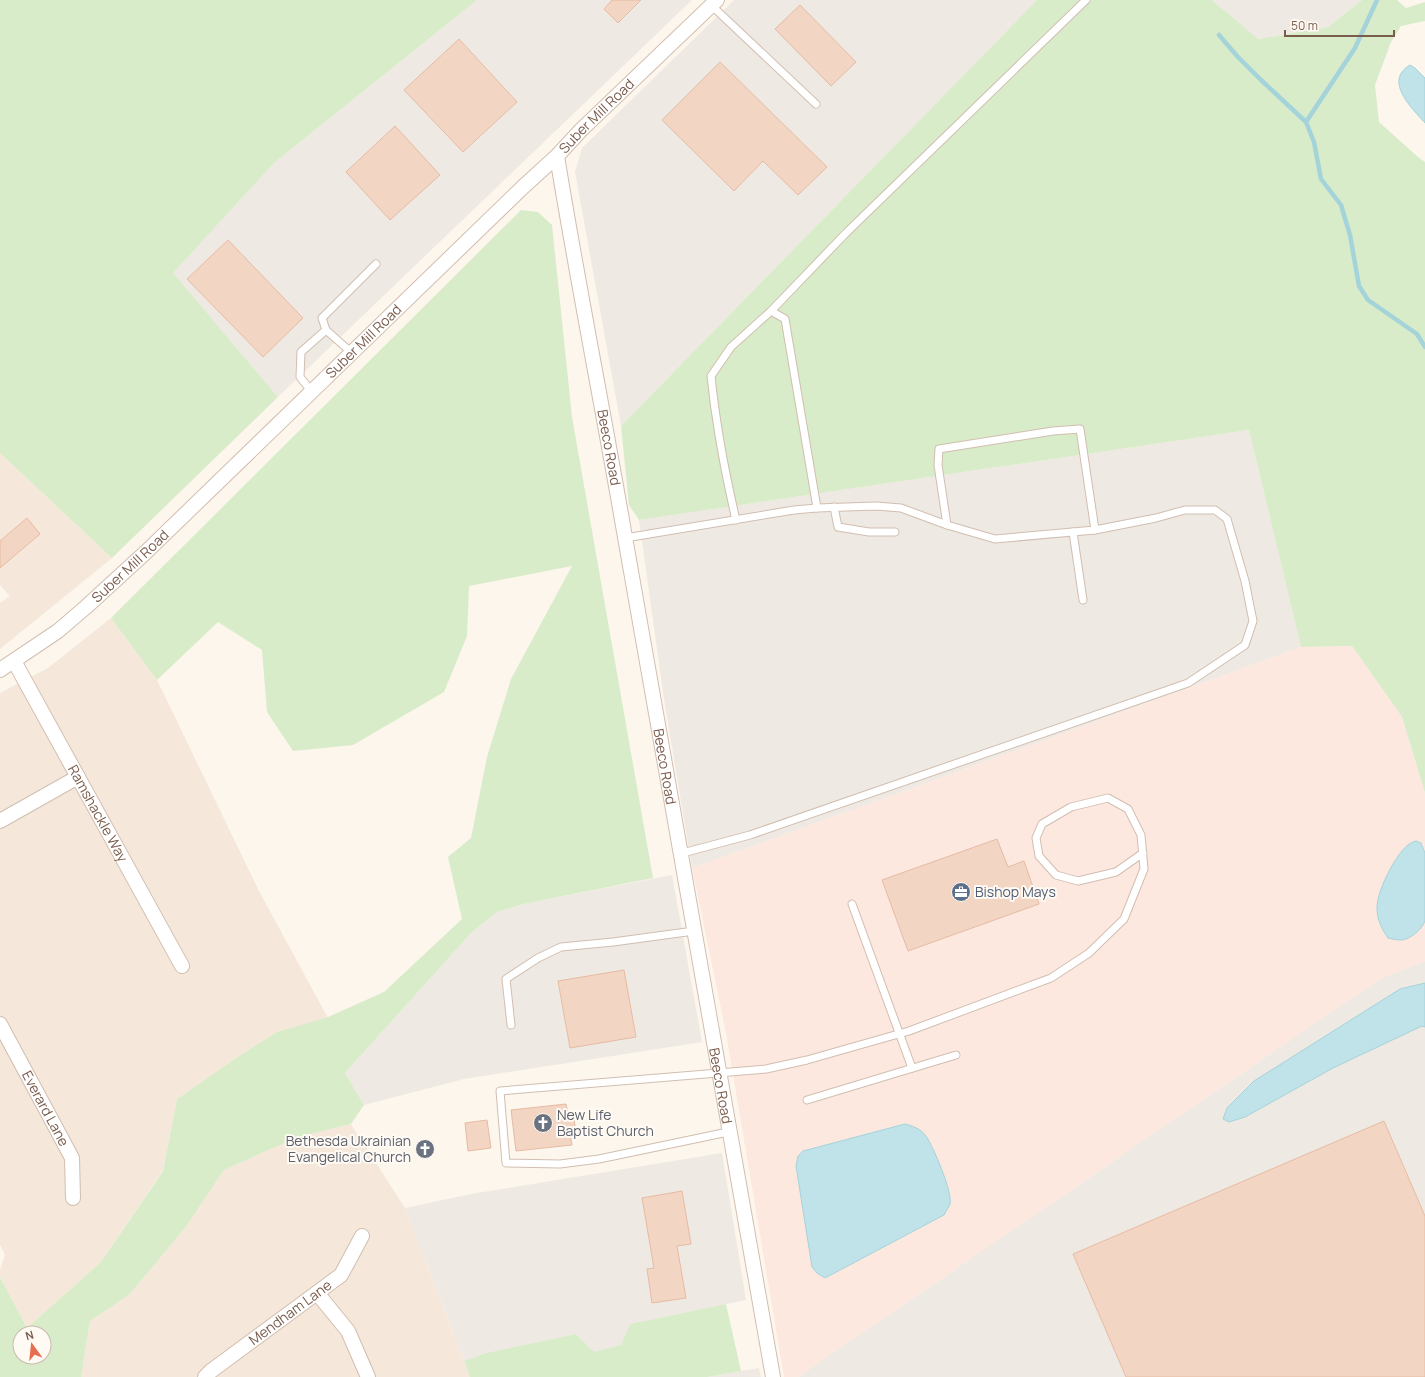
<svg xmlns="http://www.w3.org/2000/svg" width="1425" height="1377" font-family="Manrope,sans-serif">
<rect width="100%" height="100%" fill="#fdf6ec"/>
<!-- residential -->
<g fill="#f5e8da">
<polygon points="0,453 112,558 0,649 0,603 10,596 0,585"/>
<polygon points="111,618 157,680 258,889 328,1018 277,1032 236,1058 177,1099 163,1170 101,1262 27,1328 0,1277 0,1270 5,1255 0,1245 0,693 48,668"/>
<polygon points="351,1124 405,1208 470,1377 81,1377 90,1321 129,1295 185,1228 224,1170 298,1137"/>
</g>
<!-- commercial -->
<polygon fill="#fde8e0" points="1352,646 1402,717 1425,793 1425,961 1380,979 798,1377 784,1377 726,1033 692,868 1301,647"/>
<!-- industrial -->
<g fill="#efe9e4">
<polygon points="477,0 692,0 278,397 172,273 274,163"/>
<polygon points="734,0 1037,0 621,426 575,172 582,148"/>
<polygon points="1212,0 1362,0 1328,27 1257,39"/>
<polygon points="1249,430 1301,647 692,868 664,699 639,520"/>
<polygon points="672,875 702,1042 464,1079 364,1105 345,1073 472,932 497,912 524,904"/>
<polygon points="1425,961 1425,1377 798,1377 1380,979"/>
<polygon points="722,1153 746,1300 630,1324 621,1345 594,1353 576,1334 486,1353 464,1361 405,1208 471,1194"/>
<polygon points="759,1368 761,1377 707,1377 741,1371"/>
</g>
<!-- green -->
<g fill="#d8ecc9" fill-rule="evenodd">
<polygon points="0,0 477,0 274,163 173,273 278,397 112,558 0,453"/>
<polygon points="1037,0 1212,0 1258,39 1328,27 1362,0 1397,0 1406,8 1425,2 1425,21 1401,26 1391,42 1375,85 1379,122 1418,157 1425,162 1425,793 1402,717 1352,646 1301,647 1249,430 639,520 629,505 621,426"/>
<path d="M521 210 538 212 552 225 572 417 653 878 524 904 497 912 472 932 345 1073 364 1105 351 1124 298 1137 224 1170 185 1228 129 1295 90 1321 81 1377H0V1277L27 1328 101 1262 163 1171 177 1099 236 1058 277 1032 328 1017 384 992 462 919 448 857 471 838 487 757 511 679 572 566 469 586 467 636 444 692 353 745 293 751 267 712 262 650 218 622 157 680 111 618ZM20 1333H44V1357H20Z"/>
<polygon points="726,1304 741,1371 707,1377 470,1377 464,1361 486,1353 576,1334 594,1352 621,1345 630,1324"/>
</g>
<!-- water -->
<g fill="#bfe3e8" stroke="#a5d3da">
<path d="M1410 65 1415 68 1425 78V123C1412 108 1383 81 1410 65Z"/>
<path d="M1416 841 1421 843 1425 853V921C1422 929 1410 940 1401 940 1397 940 1392 939 1388 938 1382 929 1377 920 1377 909 1376 893 1395 855 1408 845 1410 843 1413 842 1416 841Z"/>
<polygon points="1425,983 1425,1027 1422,1026 1333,1068 1245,1117 1229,1122 1223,1119 1227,1108 1254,1081 1400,989"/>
<path d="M905 1124C913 1126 921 1129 926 1136 933 1146 953 1193 950 1204 949 1207 946 1211 944 1215L825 1278 817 1273 812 1267 796 1166 798 1156 803 1151Z"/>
</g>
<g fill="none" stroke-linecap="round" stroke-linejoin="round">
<!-- stream -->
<g stroke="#a5d3da" stroke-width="4.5">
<polyline points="1219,35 1237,56 1261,80 1306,122 1314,142 1321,179 1341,205 1350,235 1359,286 1368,300 1417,334 1425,347"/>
<polyline points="1306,122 1355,48 1377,0"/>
</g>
</g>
<!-- building -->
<g fill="#f3d5c3" stroke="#e6bba3">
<polygon points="612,0 641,0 618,23 604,9"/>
<polygon points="800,5 856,62 831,86 775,29"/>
<polygon points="459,39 517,102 463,152 404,90"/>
<polygon points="720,62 827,167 798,195 763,161 734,191 662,120"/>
<polygon points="395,126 440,175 390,220 346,172"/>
<polygon points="228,240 303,318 263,357 187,279"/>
<polygon points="27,518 40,534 0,568 0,541"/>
<polygon points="997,839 1008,867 1024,861 1039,904 908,951 882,880"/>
<polygon points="624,970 636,1037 570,1048 558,981"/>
<polygon points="566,1104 568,1113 573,1112 576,1133 570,1134 572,1145 516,1151 511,1110"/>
<polygon points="487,1120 491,1148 468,1151 465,1123"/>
<polygon points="1384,1121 1425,1216 1425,1377 1126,1377 1073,1254"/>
<polygon points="682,1191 691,1244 677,1246 686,1298 652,1303 647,1269 654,1268 642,1198"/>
</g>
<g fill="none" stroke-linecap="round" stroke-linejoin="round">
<!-- lane casing -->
<g stroke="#d1beb0" stroke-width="9">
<g id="lane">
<polyline points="711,5 816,104"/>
<polyline points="771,311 785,319 817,508"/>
<polyline points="326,330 322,318 376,264"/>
<polyline points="312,392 300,377 301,352 326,330 352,353"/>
<polyline points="834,507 838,527 869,532 895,532"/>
<path d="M736 520C725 473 716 425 711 376L731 347 771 311 846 233 1086 0"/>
<polyline points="947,525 938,465 939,449 1053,431 1080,429 1095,530"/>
<polyline points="1073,532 1083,600"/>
<polyline points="625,538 794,510 817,508 876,506 901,508 947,525 995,539 1095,530 1156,518 1185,510 1215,510 1227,519 1245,581 1253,621 1245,645 1188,683 750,835 679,854"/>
<polyline points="852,904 912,1068"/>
<polyline points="511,1025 506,979 538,958 561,947 613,942 694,931"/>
<polyline points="807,1100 956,1055"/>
<polyline points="728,1132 599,1159 560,1164 506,1163 500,1091 766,1069 807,1060 909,1031 1051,978 1089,953 1124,919 1144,869 1141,835 1128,809 1108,798 1071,807 1042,824 1036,838 1039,856 1056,875 1078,881 1116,872 1143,853"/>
</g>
</g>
<!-- street casing -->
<g stroke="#d1beb0" stroke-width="16">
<g id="street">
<path id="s1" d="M557 156C578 285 604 414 626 543 674 821 722 1099 773 1377"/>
<path id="s2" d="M14 661 182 966"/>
<path id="s3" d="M0 670 58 631 86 607 146 552 523 187 557 156 581 130 717 0"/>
<polyline points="0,821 78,777"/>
<path id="s4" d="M0 1024 72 1158 73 1198"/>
<polyline points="317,1293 348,1331 368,1377"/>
<path id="s5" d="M205 1377 211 1371 341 1275 362 1236"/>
</g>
</g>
<!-- lane -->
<use href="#lane" stroke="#fff" stroke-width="7"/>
<!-- street -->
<use href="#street" stroke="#fff" stroke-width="14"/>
</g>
<!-- icons -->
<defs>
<g id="office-disc" transform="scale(1)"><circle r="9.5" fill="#5c6f8a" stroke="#fffaf3"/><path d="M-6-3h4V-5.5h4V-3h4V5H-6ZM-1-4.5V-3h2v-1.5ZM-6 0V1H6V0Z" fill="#fff"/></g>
<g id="church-disc" transform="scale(1)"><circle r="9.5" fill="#6b7280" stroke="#fffaf3"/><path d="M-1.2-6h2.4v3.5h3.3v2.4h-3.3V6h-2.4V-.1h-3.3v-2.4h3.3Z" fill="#fff"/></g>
</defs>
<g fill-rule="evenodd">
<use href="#office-disc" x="961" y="892"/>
<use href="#church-disc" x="543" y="1123"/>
<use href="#church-disc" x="425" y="1149"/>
</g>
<g text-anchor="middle" stroke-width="4" stroke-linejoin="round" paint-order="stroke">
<!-- street labels -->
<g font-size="14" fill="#7a5c4d" stroke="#fffaf3">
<text dy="5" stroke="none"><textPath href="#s3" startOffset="815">Suber Mill Road</textPath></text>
<text dy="5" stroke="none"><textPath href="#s3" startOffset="491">Suber Mill Road</textPath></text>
<text dy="5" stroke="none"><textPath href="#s1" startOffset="296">Beeco Road</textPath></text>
<text dy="5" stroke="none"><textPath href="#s3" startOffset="167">Suber Mill Road</textPath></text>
<text dy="5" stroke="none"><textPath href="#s1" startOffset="620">Beeco Road</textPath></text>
<text dy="5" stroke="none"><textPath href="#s2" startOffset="174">Ramshackle Way</textPath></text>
<text dy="5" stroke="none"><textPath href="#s1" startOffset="944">Beeco Road</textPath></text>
<text dy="5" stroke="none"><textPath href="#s4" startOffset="96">Everard Lane</textPath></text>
<text dy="5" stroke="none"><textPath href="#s5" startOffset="107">Mendham Lane</textPath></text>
</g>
<!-- service labels -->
<g font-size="14" fill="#4e5e75" stroke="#fffaf3" text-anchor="start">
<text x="975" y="897">Bishop Mays</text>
</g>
<!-- worship labels -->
<g font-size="14" fill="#5b616d" stroke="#fffaf3" text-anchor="start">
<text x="557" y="1120">New Life<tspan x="557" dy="16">Baptist Church</tspan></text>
<text x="411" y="1146" text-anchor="end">Bethesda Ukrainian<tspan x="411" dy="16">Evangelical Church</tspan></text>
</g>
</g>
<!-- north arrow -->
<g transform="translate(32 1345) rotate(345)"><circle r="19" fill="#fffaf3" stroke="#cabbb1"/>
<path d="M0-3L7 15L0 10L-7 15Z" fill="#e76f51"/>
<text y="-6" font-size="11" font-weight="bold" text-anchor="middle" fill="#7a5c4d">N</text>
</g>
<!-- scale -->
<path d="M1285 30v6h109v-6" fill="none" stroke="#7a5c4d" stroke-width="2"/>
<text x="1291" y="30" font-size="12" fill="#7a5c4d" stroke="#fffaf3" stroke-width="3" paint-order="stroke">50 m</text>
</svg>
